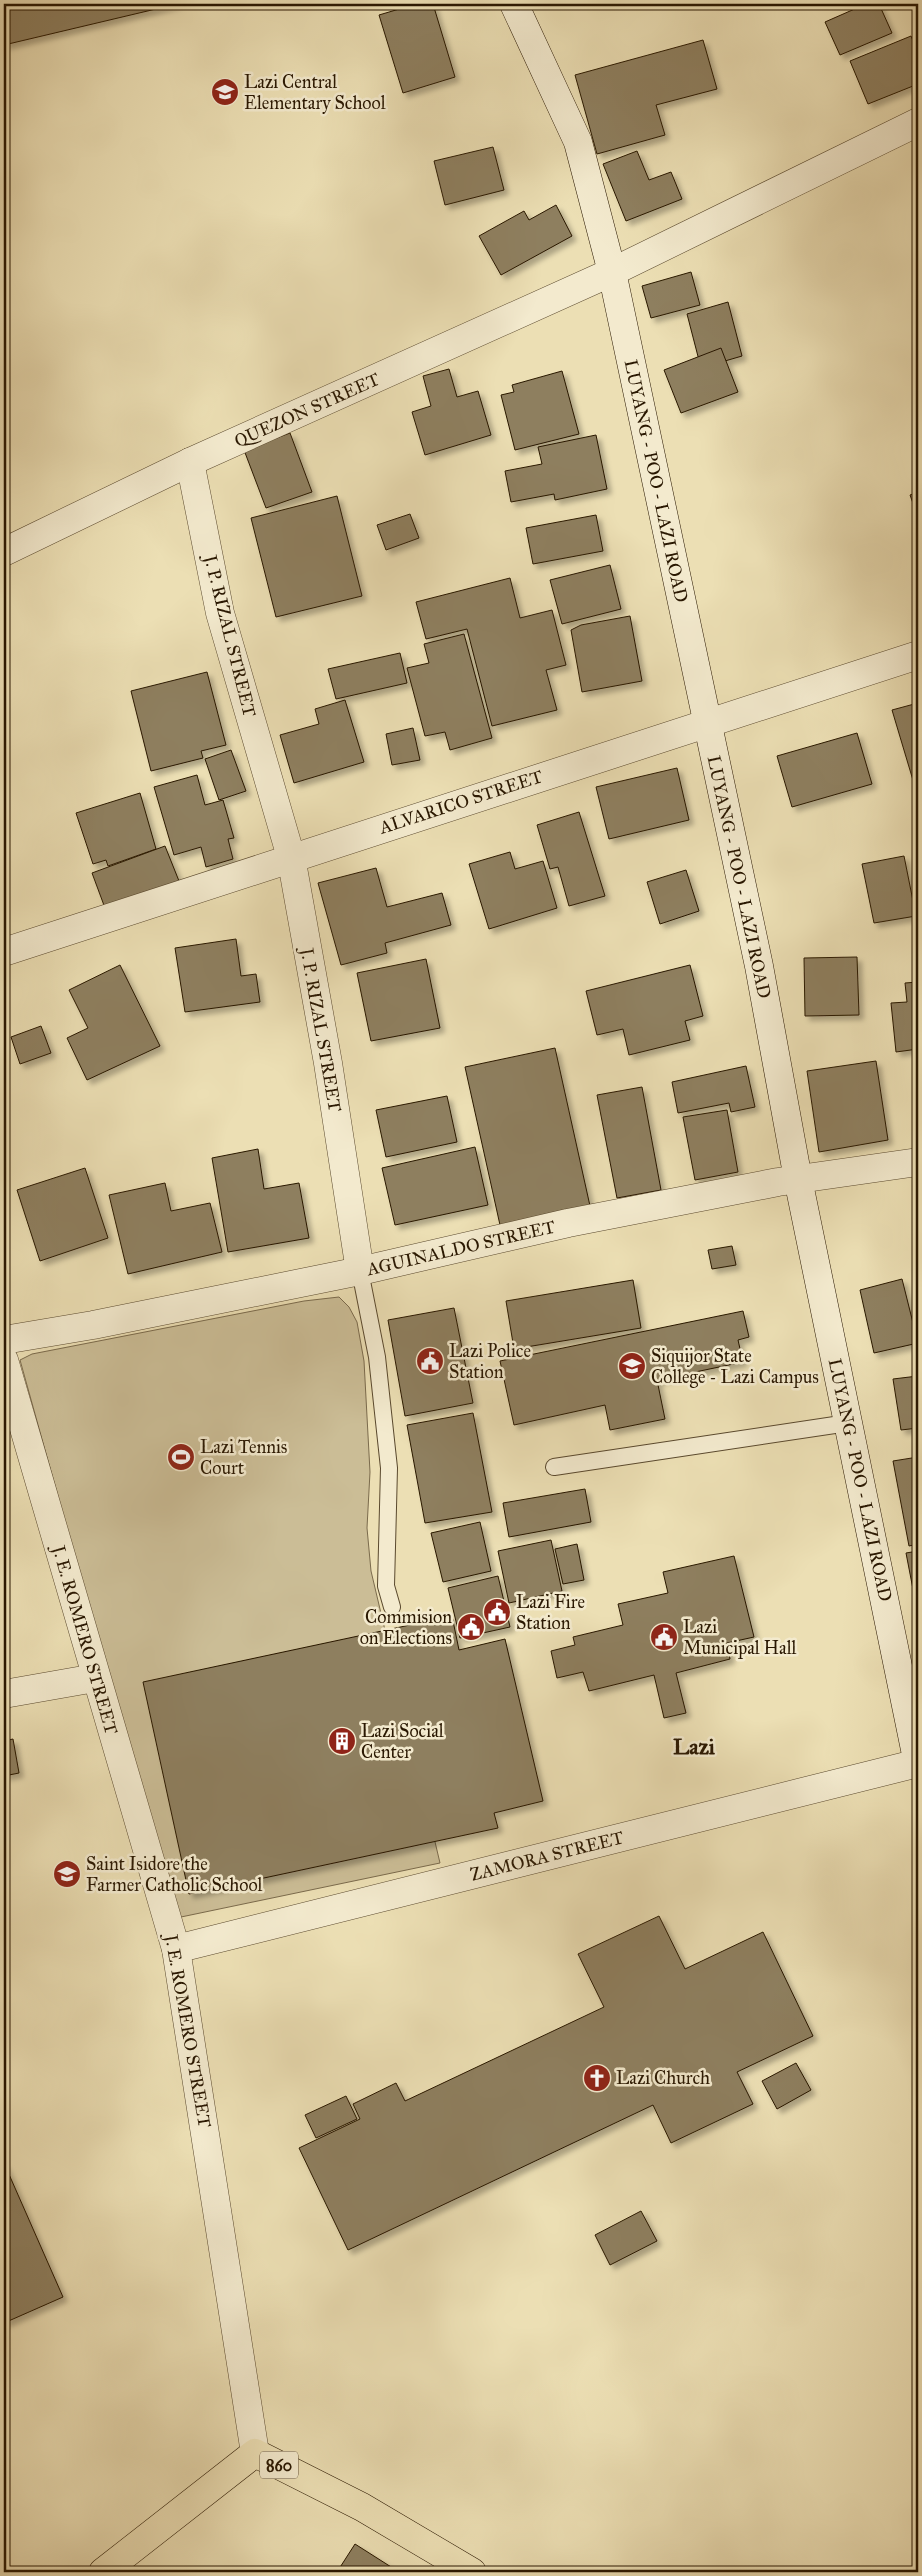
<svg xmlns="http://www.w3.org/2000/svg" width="922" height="2576" font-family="'IM FELL Great Primer',serif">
<defs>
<filter id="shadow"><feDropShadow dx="4.5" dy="4.5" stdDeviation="2.5" flood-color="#0004"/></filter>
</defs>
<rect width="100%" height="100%" fill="#ecdfb4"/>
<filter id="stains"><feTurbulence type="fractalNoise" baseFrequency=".004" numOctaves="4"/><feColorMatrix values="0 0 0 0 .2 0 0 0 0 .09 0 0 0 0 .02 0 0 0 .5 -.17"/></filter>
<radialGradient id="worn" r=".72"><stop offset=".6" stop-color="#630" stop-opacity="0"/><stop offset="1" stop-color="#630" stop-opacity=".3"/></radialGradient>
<!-- green -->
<polygon fill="#cbbd96" stroke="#7a6a4c" points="339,1297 349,1307 357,1322 364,1361 370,1472 367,1528 371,1571 440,1863 181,1917 174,1914 20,1360 32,1354 304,1301"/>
<!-- building -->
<g fill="#8e7f5e" stroke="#291701" filter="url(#shadow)">
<polygon points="4,4 177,4 4,45"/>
<polygon points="416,4 433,4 455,77 403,93 379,15"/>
<polygon points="866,4 879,4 892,33 840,55 825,22"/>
<polygon points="918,11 918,27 914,12"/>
<polygon points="911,36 918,53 918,84 868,104 850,61"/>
<polygon points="703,40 717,89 656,105 665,135 597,154 575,75"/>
<polygon points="493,147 504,190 445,205 434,161"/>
<polygon points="637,151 649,180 671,172 682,199 626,221 603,164"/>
<polygon points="556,205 572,236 501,275 479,236 524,211 529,220"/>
<polygon points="691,272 700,305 651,318 642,286"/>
<polygon points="728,302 742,356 701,368 687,314"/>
<polygon points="721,348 738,392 681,413 664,370"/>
<polygon points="449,369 457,397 478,391 491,435 425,455 412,412 431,406 423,376"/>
<polygon points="562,371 579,434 515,450 501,395 514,392 512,385"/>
<polygon points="290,433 312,492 266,508 244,450"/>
<polygon points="596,435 607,489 555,500 554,494 511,502 505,471 542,464 538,447"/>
<polygon points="918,492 918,517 910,495"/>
<polygon points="337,496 362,596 276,617 251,518"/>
<polygon points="410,514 419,538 386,550 377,525"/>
<polygon points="596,515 603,551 533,564 526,528"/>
<polygon points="610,565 621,609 562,624 550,580"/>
<polygon points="510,578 520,618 552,610 566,665 546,670 557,710 492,726 467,629 426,639 416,602"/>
<polygon points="630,616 642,681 582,692 571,630 581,625"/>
<polygon points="464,634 492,738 450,750 445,732 425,736 407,668 429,663 424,644"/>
<polygon points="400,653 407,683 336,699 328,669"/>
<polygon points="207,672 226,745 201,751 203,758 151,771 131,691"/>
<polygon points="345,700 364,762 294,783 280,735 319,724 315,709"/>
<polygon points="918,703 918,797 892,710"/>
<polygon points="413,728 420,760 392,765 386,734"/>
<polygon points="857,733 872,784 792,807 777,756"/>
<polygon points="231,750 246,791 219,800 205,759"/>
<polygon points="677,768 689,820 609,839 596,787"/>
<polygon points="197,775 205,805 223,800 234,838 228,839 233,859 206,867 201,847 174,855 154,787"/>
<polygon points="140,793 156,849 108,866 106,860 93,864 76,813"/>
<polygon points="579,812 605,896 569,906 558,867 550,869 537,825"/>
<polygon points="165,846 179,881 105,908 92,873"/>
<polygon points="510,852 515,869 543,861 557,908 489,929 469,864"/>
<polygon points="904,856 916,916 874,923 862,864"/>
<polygon points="376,868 387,907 442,893 451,925 385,943 387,953 341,965 318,883"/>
<polygon points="686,870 699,911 660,924 647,882"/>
<polygon points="236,939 241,976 256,974 260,1002 185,1012 175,948"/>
<polygon points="857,957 859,1015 805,1016 804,958"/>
<polygon points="426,959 440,1028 371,1041 357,973"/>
<polygon points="120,965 160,1046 87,1080 67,1038 88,1028 69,990"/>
<polygon points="690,965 703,1016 685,1021 690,1040 629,1055 623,1029 597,1035 586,991"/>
<polygon points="918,982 918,1049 896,1052 891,1003 907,1002 905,983"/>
<polygon points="41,1026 51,1053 20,1064 11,1037"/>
<polygon points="555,1048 590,1206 500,1225 465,1067"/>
<polygon points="876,1061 888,1140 819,1152 807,1071"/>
<polygon points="746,1066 755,1107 731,1112 729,1103 678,1113 672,1082"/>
<polygon points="642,1087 661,1190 617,1198 597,1095"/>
<polygon points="447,1096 457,1142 386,1157 376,1110"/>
<polygon points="727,1110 738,1172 695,1180 683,1117"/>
<polygon points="475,1147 488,1205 395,1225 382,1168"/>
<polygon points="258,1149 264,1189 299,1183 309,1238 228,1252 212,1158"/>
<polygon points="85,1168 108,1238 40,1261 17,1190"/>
<polygon points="165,1183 171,1211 210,1203 222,1252 128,1274 109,1195"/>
<polygon points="732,1246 736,1265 712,1269 708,1250"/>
<polygon points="902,1279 918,1343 874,1353 860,1290"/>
<polygon points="633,1280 641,1328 514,1349 506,1301"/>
<polygon points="454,1308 473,1403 405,1416 388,1320"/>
<polygon points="743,1311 749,1337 738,1340 743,1362 657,1380 665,1419 610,1430 605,1405 514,1425 500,1361"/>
<polygon points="918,1376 918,1428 901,1430 893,1379"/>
<polygon points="473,1413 492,1512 425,1523 407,1425"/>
<polygon points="918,1457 918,1544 909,1546 893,1461"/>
<polygon points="585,1489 591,1522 509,1537 503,1503"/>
<polygon points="480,1522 491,1571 443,1582 431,1533"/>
<polygon points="551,1540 562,1591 509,1603 498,1551"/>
<polygon points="577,1544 584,1580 563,1584 555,1549"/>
<polygon points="918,1551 918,1615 906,1553"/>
<polygon points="734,1556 754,1637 727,1643 730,1659 676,1673 686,1713 664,1718 654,1675 589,1691 583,1672 557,1678 551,1651 575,1645 573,1637 623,1625 618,1604 668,1593 663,1572"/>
<polygon points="498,1576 510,1627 460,1638 448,1588"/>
<polygon points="452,1616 459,1650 505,1639 543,1801 494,1813 498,1828 189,1894 143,1682"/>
<polygon points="13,1739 19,1773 4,1776 4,1741"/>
<polygon points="659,1916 685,1969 763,1932 813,2036 737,2072 753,2104 671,2143 653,2105 348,2250 299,2148 360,2119 353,2104 396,2083 405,2101 604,2007 578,1954"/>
<polygon points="796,2063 811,2090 777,2109 762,2081"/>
<polygon points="346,2096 357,2119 316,2138 305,2115"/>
<polygon points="4,2163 63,2297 4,2323"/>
<polygon points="641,2211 657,2241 610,2265 595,2235"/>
<polygon points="355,2544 399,2572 337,2572"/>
</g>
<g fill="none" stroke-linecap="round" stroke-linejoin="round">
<!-- service casing -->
<g stroke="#5a492e" stroke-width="18">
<g id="service">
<polyline points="360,1271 377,1357 389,1468 386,1586 392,1607"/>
<polyline points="554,1467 848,1423"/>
</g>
</g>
<!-- minor casing -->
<g stroke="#5a492e" stroke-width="29">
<g id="minor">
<polyline points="190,462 220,613 291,857 328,1063 360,1271"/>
<polyline points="4,552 190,462 612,272 918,122"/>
<polyline points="4,952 918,655"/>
<polyline points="4,1340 93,1325 360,1271 568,1223 778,1182 918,1162"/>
<polyline points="4,1360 176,1949 255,2453"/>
<polyline points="4,1694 95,1678"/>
<polyline points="176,1949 918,1763"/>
</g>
</g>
<!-- secondary casing -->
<g stroke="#291701" stroke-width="29">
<polyline id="secondary" points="514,4 578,142 612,272 759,966 798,1179 918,1764"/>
</g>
<!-- primary casing -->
<g stroke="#291701" stroke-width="29">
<polyline id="primary" points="103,2572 255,2453 362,2507 472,2572"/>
</g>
<!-- service -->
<use href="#service" stroke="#f3eace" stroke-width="16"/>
<!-- minor -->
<use href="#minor" stroke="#f3eace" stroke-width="28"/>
<!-- secondary -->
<use href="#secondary" stroke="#f3eace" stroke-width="28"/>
<!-- primary -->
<use href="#primary" stroke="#ecdfb4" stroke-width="28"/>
</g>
<!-- icons -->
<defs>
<g id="school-disc" transform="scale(1.4375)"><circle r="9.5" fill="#8f2418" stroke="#f3eace"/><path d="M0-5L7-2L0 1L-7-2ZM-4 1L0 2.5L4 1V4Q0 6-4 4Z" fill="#fff"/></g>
<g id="civic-disc" transform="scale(1.4375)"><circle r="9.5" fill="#8f2418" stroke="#f3eace"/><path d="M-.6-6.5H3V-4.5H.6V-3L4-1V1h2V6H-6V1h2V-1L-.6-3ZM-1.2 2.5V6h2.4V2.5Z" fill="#fff"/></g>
<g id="university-disc" transform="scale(1.4375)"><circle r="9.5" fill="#8f2418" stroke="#f3eace"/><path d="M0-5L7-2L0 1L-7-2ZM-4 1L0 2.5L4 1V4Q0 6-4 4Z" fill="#fff"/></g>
<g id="stadium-disc" transform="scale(1.4375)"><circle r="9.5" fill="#8f2418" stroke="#f3eace"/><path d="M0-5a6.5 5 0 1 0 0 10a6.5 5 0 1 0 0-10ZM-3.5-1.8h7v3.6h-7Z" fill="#fff"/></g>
<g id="building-disc" transform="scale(1.4375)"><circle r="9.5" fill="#8f2418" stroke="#f3eace"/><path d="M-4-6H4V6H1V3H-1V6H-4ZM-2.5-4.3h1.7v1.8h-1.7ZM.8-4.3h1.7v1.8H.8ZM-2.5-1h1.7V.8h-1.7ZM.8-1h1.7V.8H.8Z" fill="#fff"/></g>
<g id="church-disc" transform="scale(1.4375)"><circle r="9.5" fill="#8f2418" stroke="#f3eace"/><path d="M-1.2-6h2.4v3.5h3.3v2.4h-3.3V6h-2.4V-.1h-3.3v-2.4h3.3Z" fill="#fff"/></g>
</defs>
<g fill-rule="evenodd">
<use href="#school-disc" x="225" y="92"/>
<use href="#civic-disc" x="430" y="1361"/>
<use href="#university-disc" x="632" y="1366"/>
<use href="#stadium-disc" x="181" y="1457"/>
<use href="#civic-disc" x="497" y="1612"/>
<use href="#civic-disc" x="471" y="1627"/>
<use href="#civic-disc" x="664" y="1637"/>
<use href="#building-disc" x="342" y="1741"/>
<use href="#school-disc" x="67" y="1874"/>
<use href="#church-disc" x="597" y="2078"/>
</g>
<g text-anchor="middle" stroke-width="5" stroke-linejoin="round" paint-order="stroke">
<!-- shield labels -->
<rect fill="#f3eace" stroke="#66563e" stroke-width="1" x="260" y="2451.5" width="38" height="27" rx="4"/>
<g font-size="16" font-weight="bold" fill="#291701">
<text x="279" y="2471">860</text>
</g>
<!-- poi labels -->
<g font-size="18" fill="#291701" stroke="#f3eace" text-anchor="start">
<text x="244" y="88">Lazi Central<tspan x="244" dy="21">Elementary School</tspan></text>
<text x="449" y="1357">Lazi Police<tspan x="449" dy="21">Station</tspan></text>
<text x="651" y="1362">Siquijor State<tspan x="651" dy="21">College - Lazi Campus</tspan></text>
<text x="200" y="1453">Lazi Tennis<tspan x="200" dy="21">Court</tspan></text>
<text x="516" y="1608">Lazi Fire<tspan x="516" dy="21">Station</tspan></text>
<text x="452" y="1623" text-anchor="end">Commision<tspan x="452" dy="21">on Elections</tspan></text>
<text x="683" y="1633">Lazi<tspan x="683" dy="21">Municipal Hall</tspan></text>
<text x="361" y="1737">Lazi Social<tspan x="361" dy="21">Center</tspan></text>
<text x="86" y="1870">Saint Isidore the<tspan x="86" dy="21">Farmer Catholic School</tspan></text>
<text x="616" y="2084">Lazi Church</text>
</g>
<!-- street labels -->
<g font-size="18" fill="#291701" stroke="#f3eace">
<text transform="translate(307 410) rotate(-24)" y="6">QUEZON STREET</text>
<text transform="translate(656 481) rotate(78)" y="6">LUYANG - POO - LAZI ROAD</text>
<text transform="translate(230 636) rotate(76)" y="6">J. P. RIZAL STREET</text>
<text transform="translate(461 802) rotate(-18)" y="6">ALVARICO STREET</text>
<text transform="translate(739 877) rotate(78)" y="6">LUYANG - POO - LAZI ROAD</text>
<text transform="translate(321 1030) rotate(80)" y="6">J. P. RIZAL STREET</text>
<text transform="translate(461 1248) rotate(-13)" y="6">AGUINALDO STREET</text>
<text transform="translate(860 1480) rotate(78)" y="6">LUYANG - POO - LAZI ROAD</text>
<text transform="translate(85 1640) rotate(74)" y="6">J. E. ROMERO STREET</text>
<text transform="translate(547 1856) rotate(-14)" y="6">ZAMORA STREET</text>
<text transform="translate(188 2031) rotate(80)" y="6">J. E. ROMERO STREET</text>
</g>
<!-- district labels -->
<g font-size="22" font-weight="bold" fill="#291701" stroke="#f3eace">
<text x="694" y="1754">Lazi</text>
</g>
</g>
<!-- margin -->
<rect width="922" height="2576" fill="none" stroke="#ecdfb4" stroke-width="20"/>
<rect x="5" y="5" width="912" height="2566" fill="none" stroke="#291701" stroke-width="2.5"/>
<rect x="10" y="10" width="902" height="2556" fill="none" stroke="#291701"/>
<rect width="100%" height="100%" filter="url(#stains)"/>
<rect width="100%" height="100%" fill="url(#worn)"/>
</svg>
